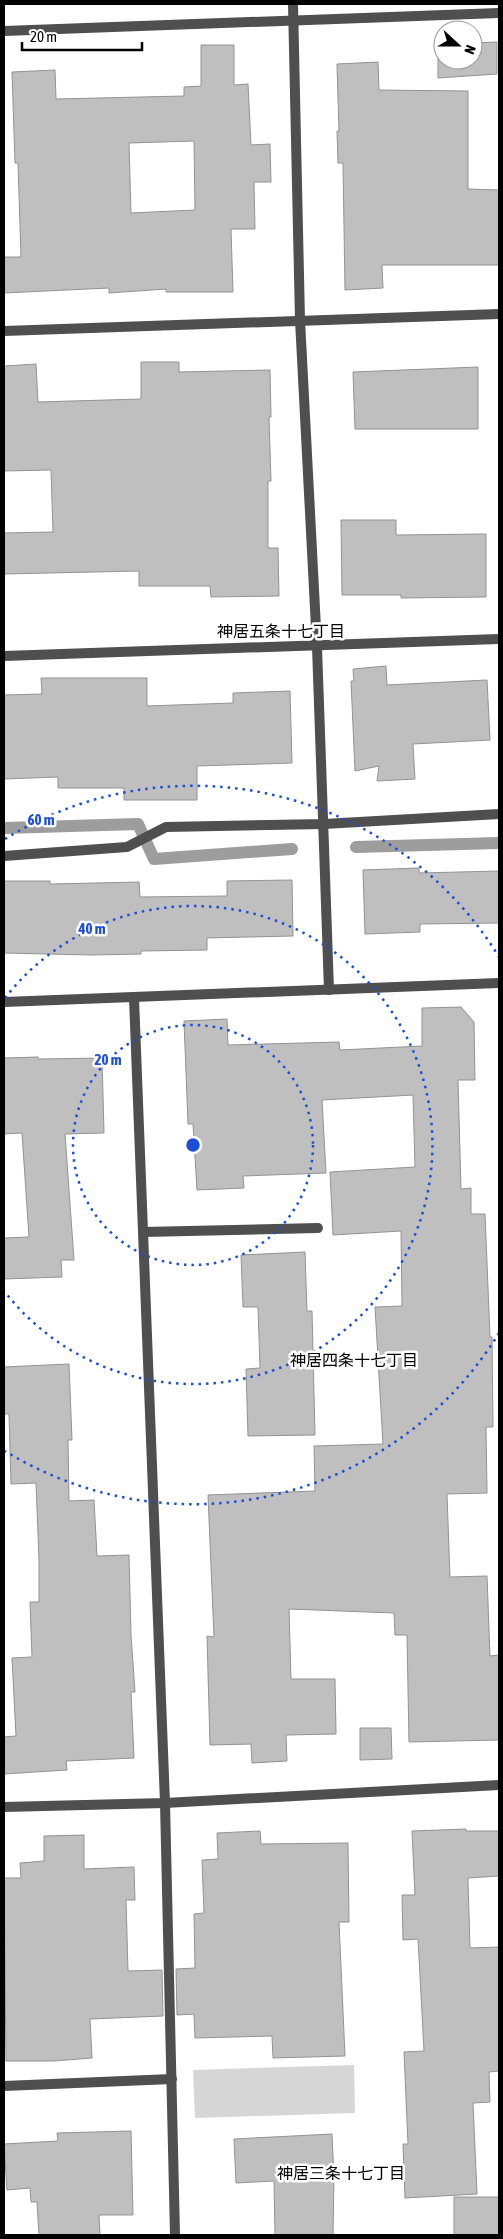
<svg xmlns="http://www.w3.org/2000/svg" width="503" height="2239" font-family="'Asap Condensed','Noto Sans JP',sans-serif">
<rect width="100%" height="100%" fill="#fff"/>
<!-- green -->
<polygon fill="#d6d6d6" points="354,2065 355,2113 195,2118 193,2070"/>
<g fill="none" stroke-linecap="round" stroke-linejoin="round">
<!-- stream -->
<g stroke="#9d9d9d" stroke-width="12">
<polyline points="4,828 138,824 154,859 292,849"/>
<polyline points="356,847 499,843"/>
</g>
</g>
<!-- building -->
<g fill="#bfbfbf" stroke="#939393" fill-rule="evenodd">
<polygon points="497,42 497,74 438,78 438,44 443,44 443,60 473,60 473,43"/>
<path d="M201 45H234V85L248 84 251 145 270 144 271 182H254L255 229H231L233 292H166V289L109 293V288L4 293V257H21L18 163H15L12 72 55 70 56 99 184 96V87L201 86ZM194 141 195 210 131 213 129 143Z"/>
<polygon points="378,62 379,90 468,91 468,189 499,190 499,265 382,265 383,288 345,290 343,163 338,163 337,131 339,131 337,64"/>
<polygon points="141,362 179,362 179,372 270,370 271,417 269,417 271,481 268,481 268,548 278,548 279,596 211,597 210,586 139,586 139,571 4,574 4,533 53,532 51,470 4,471 4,366 36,364 38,402 141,399"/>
<polygon points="478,367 478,429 355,429 353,372"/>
<polygon points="341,520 396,520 396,535 486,534 486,597 401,598 401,595 342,595"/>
<polygon points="386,666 387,685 487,680 490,740 413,744 415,779 377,781 379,766 355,771 351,681 354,681 353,669"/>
<polygon points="41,678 147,678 147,706 233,703 233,693 290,691 292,763 197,766 197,800 124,800 124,788 58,788 58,777 4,779 4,695 42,694"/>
<polygon points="419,868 419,873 499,871 499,923 420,924 420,932 365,934 363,870"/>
<polygon points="292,880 293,936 207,938 207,950 141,951 141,954 92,955 4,953 4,881 50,881 50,884 139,882 140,897 227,896 227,881"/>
<polygon points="461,1007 474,1022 475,1080 458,1080 461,1189 471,1188 471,1214 485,1214 490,1337 492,1337 493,1427 486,1427 487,1493 447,1494 450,1577 487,1576 490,1656 499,1655 499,1740 409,1742 407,1635 395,1635 394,1613 289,1609 291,1679 335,1679 336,1734 286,1735 287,1761 252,1763 251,1744 210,1745 207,1636 214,1637 208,1495 315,1491 314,1446 383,1444 375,1307 402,1306 401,1231 333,1235 330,1172 415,1167 413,1095 322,1100 326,1173 243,1176 244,1188 197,1190 193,1124 188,1124 184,1021 227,1019 228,1045 339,1042 340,1050 422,1046 422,1008"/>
<polygon points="38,1057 38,1059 102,1058 104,1133 65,1134 74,1260 61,1260 62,1277 4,1279 4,1238 29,1237 22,1133 4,1134 4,1058"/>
<polygon points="305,1252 307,1311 312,1311 315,1435 248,1436 246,1369 260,1368 258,1307 243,1307 241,1255"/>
<polygon points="69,1364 72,1440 68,1440 69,1501 94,1500 97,1556 129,1555 131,1635 135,1692 131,1692 134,1758 66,1761 67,1770 4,1774 4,1737 16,1736 12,1658 32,1657 30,1602 39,1602 39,1559 36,1483 11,1484 9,1414 4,1414 4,1367"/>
<polygon points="360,1728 391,1728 392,1759 360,1760"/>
<polygon points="466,1829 466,1831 499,1831 499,1876 468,1878 468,1881 470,1948 499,1947 499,2071 489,2072 490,2102 473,2103 477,2194 405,2198 403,2144 408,2144 404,2052 424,2051 418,1939 403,1940 402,1895 415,1895 412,1831"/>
<polygon points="260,1831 261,1844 348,1843 349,1922 339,1922 345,2056 273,2058 272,2036 195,2038 194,2014 177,2015 176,1969 195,1968 194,1914 204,1913 202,1860 218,1859 217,1833"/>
<polygon points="84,1835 84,1869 134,1867 135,1900 126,1900 128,1971 162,1970 163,2016 90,2019 92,2058 54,2061 6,2061 4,1878 21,1878 20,1863 44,1861 44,1836"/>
<polygon points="131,2131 133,2215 99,2215 100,2235 39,2235 37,2202 31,2202 30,2188 7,2190 4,2144 58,2141 57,2133"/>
<polygon points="332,2134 334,2178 333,2235 275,2235 274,2181 236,2183 234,2139"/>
<rect x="454" y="2197" width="45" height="38"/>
</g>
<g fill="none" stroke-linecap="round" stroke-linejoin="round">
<!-- service -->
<polyline stroke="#4f4f4f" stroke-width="10" points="143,1232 318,1228"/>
<!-- pedestrian -->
<polyline stroke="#4f4f4f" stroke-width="10" points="4,856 127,847 166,827 324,824 499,814"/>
<!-- minor -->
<g stroke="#4f4f4f" stroke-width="10">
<polyline points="293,4 300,320 317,647 329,990"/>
<polyline points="4,31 499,13"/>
<polyline points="4,331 499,314"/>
<polyline points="4,656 499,639"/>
<polyline points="134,998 165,1803 175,2235"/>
<polyline points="4,1002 499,983"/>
<polyline points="4,1807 165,1803 499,1785"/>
<polyline points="4,2086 172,2079"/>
</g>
</g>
<!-- distance rings -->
<g fill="none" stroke="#1d4ed8" stroke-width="2.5" stroke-dasharray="2.5 5">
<circle cx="193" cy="1145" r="120"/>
<path d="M5 998A239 239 0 1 1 5 1292"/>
<path d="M499 1333A359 359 0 0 1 5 1451M5 839A359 359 0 0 1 499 957"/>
</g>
<g text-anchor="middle" stroke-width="5" stroke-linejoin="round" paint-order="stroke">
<!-- neighbourhood labels -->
<g font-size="16" fill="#000" stroke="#fff">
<text x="281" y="637">神居五条十七丁目</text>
<text x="354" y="1366">神居四条十七丁目</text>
<text x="341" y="2179">神居三条十七丁目</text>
</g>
</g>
<circle cx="193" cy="1145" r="8" fill="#1d4ed8" stroke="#fff" stroke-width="2.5"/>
<g font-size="15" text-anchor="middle" font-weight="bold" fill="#1d4ed8" stroke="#fff" stroke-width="5" stroke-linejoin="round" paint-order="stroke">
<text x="41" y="825">60 m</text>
<text x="92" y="934">40 m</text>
<text x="108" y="1065">20 m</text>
</g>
<!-- border -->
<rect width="503" height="2239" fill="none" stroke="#000000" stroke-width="10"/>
<!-- north arrow -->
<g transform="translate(458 45) rotate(111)"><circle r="24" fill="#ffffff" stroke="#999999"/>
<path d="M0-4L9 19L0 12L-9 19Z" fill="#000000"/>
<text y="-8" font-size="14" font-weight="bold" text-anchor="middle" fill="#000000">N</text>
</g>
<!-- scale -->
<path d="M22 42v8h120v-8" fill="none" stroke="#000000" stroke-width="2.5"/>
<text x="30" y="42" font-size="15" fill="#000000" stroke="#ffffff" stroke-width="4" paint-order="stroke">20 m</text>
</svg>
